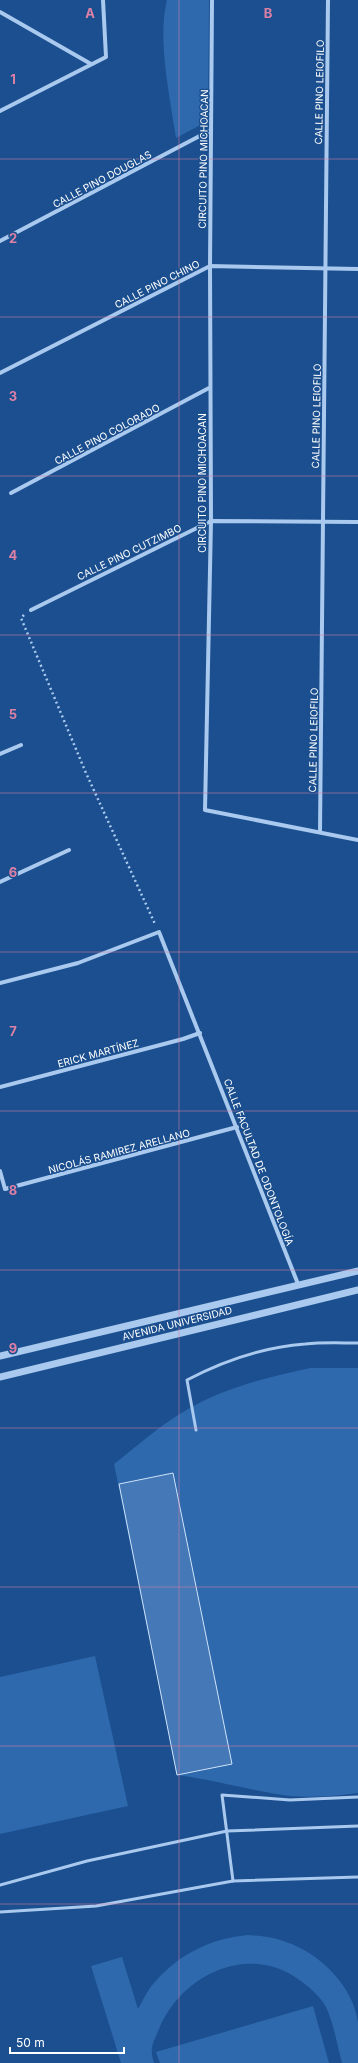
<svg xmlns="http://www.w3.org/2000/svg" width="358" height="2063" font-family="Inter,sans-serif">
<rect width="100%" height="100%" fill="#1b4f8f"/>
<!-- green -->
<g fill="#2e69ad">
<path d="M167 0H209L208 121 176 138C170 97 157 39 167 0Z"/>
<path d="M310 1368H358V1793C336 1796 312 1798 290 1796 252 1791 215 1780 177 1775L114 1464C136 1447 158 1427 183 1412 222 1388 265 1378 310 1368Z"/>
<polygon points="95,1656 128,1806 0,1834 0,1677"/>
<path d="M247 1935C261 1936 273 1937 286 1942 320 1953 354 1987 358 2023 358 2036 358 2050 358 2063H342C337 2045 334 2024 326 2007 320 1996 308 1986 298 1979 248 1943 181 1975 159 2029 153 2044 149 2047 154 2063H121L91 1966 122 1957 138 2009C143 2001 147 1990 154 1983 179 1954 210 1939 247 1935Z"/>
<polygon points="313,2006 329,2063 160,2063 156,2052"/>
</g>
<!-- building -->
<polygon fill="#4478b7" stroke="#cfe3fa" points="173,1473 232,1764 177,1775 119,1484"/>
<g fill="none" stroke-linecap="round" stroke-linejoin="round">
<!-- path -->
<polyline stroke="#a9c9ee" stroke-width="2.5" stroke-dasharray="2 3" stroke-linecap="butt" points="24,615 21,618 86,773 155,924"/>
<!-- service -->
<g stroke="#a9c9ee" stroke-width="3">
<path d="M196 1430 187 1380C223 1361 265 1347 305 1344 323 1342 341 1343 358 1343"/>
<polyline points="233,1881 222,1795 290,1800 358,1797"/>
<polyline points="0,1885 87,1861 227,1831 358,1826"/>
<polyline points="0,1912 96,1906 233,1881 358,1877"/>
</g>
<!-- minor -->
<g stroke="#a9c9ee" stroke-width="4">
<polyline points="212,0 210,266 211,521 205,810 358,840"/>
<polyline points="0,12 91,64"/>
<polyline points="0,111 106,57 103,0"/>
<polyline points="0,241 211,130"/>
<polyline points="0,373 210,266 358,269"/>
<polyline points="11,493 209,388"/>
<polyline points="31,610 211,521 358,522"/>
<polyline points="0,754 21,745"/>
<polyline points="320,832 328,0"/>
<polyline points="0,882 69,850"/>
<polyline points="0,983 78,963 159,932 298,1284"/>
<polyline points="0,1087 183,1039 200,1033"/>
<polyline points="0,1171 5,1189 237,1127"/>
</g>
<!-- tertiary -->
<g stroke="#a9c9ee" stroke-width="7">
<polyline points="0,1356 358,1271"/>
<polyline points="0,1377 358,1290"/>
</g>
</g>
<!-- grid -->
<path fill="none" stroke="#dd80a5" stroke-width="1" stroke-opacity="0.55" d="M179 0V2063M0 159H358M0 317H358M0 476H358M0 635H358M0 793H358M0 952H358M0 1111H358M0 1270H358M0 1428H358M0 1587H358M0 1746H358M0 1904H358"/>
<g text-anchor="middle" stroke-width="3" stroke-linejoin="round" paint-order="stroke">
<!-- street labels -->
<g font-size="10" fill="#fff" stroke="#1b4f8f">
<text transform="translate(319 92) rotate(-89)" y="4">CALLE PINO LEIOFILO</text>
<text transform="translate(203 159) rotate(-89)" y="4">CIRCUITO PINO MICHOACAN</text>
<text transform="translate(102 179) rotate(-28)" y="4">CALLE PINO DOUGLAS</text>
<text transform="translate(157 284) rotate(-27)" y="4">CALLE PINO CHINO</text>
<text transform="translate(316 416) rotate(-89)" y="4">CALLE PINO LEIOFILO</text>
<text transform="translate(107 434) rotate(-28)" y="4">CALLE PINO COLORADO</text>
<text transform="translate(202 483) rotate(-90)" y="4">CIRCUITO PINO MICHOACAN</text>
<text transform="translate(129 552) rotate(-26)" y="4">CALLE PINO CUTZIMBO</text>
<text transform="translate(313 740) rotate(-89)" y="4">CALLE PINO LEIOFILO</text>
<text transform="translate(98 1053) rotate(-15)" y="4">ERICK MARTÍNEZ</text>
<text transform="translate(119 1151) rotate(-15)" y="4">NICOLÁS RAMIREZ ARELLANO</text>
<text transform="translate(259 1162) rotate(69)" y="4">CALLE FACULTAD DE ODONTOLOGÍA</text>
<text transform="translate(177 1323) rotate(-14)" y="4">AVENIDA UNIVERSIDAD</text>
</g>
</g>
<g font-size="13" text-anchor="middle" font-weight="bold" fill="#dd80a5" stroke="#1b4f8f" stroke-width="3" stroke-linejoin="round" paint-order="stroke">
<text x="90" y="18">A</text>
<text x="268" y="18">B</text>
<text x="13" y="84">1</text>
<text x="13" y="243">2</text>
<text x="13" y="401">3</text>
<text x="13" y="560">4</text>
<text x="13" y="719">5</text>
<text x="13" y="877">6</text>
<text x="13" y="1036">7</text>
<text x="13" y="1195">8</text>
<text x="13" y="1353">9</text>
</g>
<!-- scale -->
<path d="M10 2047v6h114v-6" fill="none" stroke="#ffffff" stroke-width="2"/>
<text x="16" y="2047" font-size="12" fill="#ffffff" stroke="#1b4f8f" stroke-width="3" paint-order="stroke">50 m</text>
</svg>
